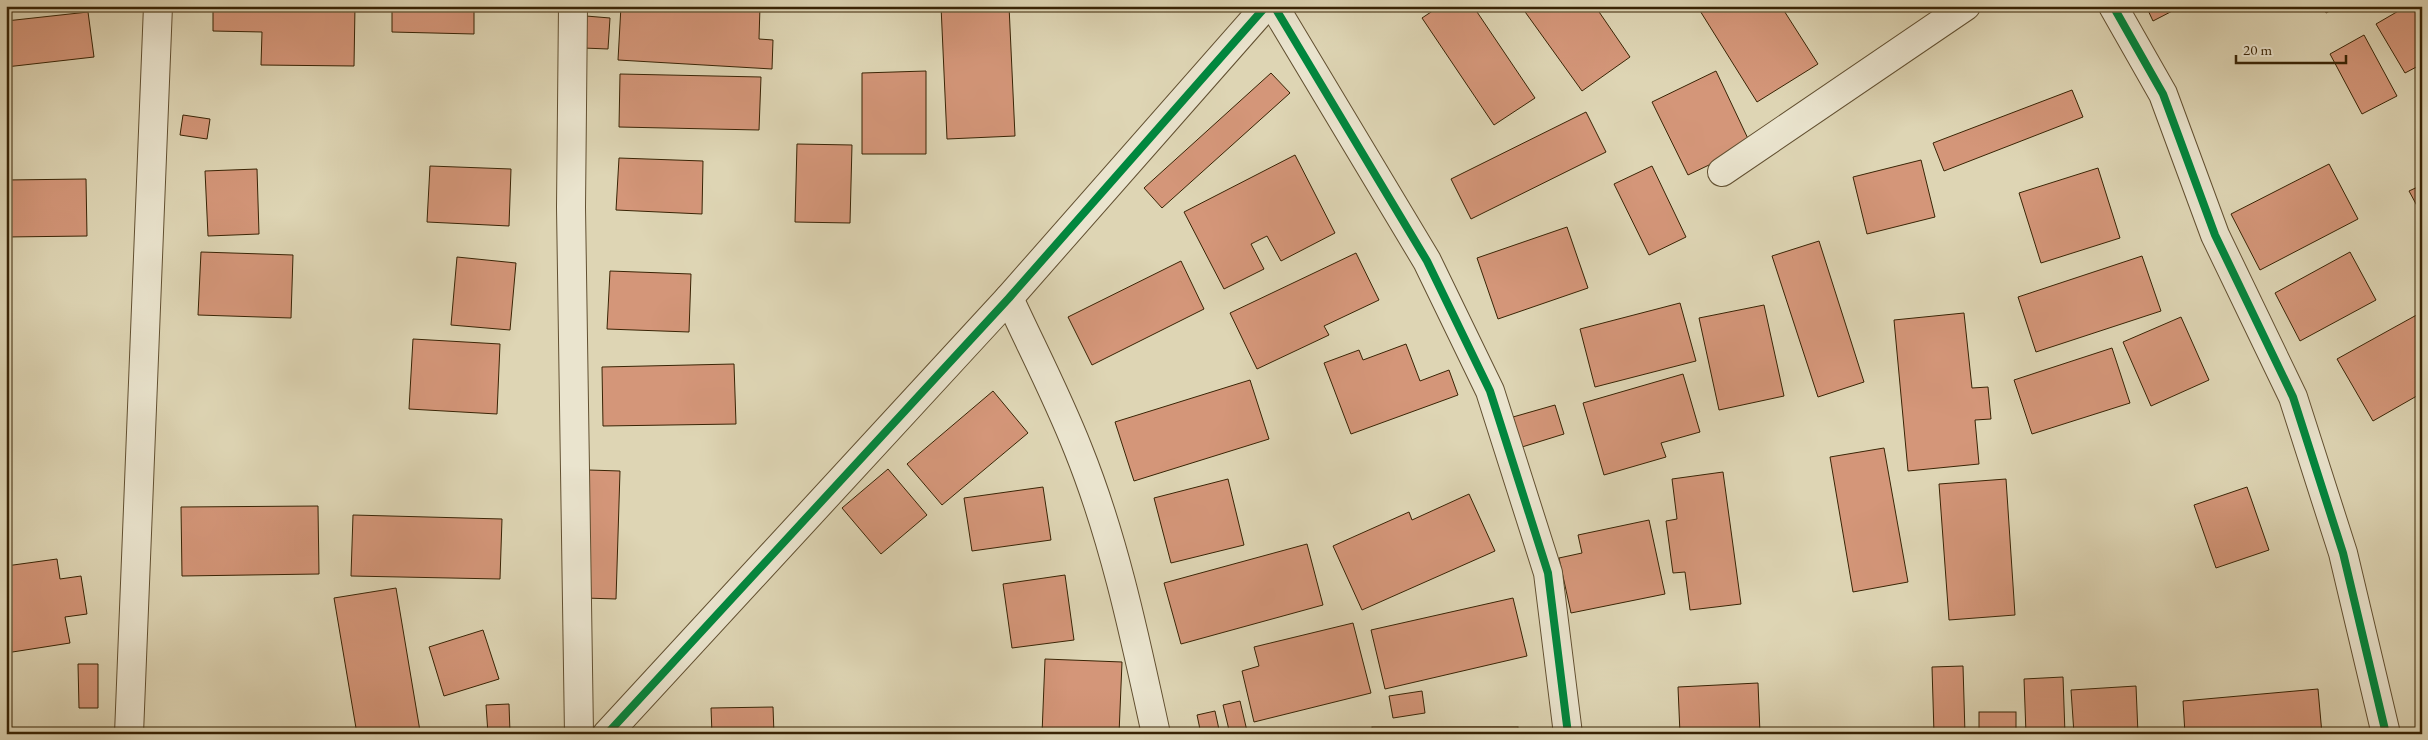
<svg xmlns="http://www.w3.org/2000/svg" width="2428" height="740" font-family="'EB Garamond',serif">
<rect width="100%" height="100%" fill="#ded5b4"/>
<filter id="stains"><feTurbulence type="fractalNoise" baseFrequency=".004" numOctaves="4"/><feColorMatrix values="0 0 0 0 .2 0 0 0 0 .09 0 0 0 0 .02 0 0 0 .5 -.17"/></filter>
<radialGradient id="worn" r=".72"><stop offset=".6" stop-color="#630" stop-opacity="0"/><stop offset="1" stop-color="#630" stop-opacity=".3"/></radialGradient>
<!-- building -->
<g fill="#d49679" stroke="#392405">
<polygon points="213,6 355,6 354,66 261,65 262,32 213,31"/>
<polygon points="392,6 474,6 474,34 392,32"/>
<polygon points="621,6 760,6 759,39 773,40 772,69 618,60"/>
<polygon points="941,6 1009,6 1015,136 947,139"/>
<polygon points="1440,6 1455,6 1456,9 1460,6 1473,6 1535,98 1494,125 1422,18"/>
<polygon points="1527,6 1595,6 1630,57 1582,91 1523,9"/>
<polygon points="1697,6 1781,6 1818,64 1757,102"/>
<polygon points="2146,6 2182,6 2153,21"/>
<polygon points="2323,6 2339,6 2326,13"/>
<polygon points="2407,6 2422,6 2422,64 2405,73 2376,24"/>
<polygon points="88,12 94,57 6,67 6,21"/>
<polygon points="586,16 610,18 608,49 583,48"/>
<polygon points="2364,35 2397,96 2362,114 2330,54"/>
<polygon points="926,71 926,154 862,154 862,73"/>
<polygon points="1716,71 1751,145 1688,175 1652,102"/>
<polygon points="1271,73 1290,93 1162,208 1144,188"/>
<polygon points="620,74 761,77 759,130 619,127"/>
<polygon points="2072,90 2083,117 1944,171 1933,143"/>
<polygon points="1586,112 1606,152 1471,219 1451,179"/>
<polygon points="183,115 210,119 207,139 180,135"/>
<polygon points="797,144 852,145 850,223 795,222"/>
<polygon points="1295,155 1335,233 1281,261 1267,236 1251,244 1264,269 1224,289 1184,212"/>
<polygon points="619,158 703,161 702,214 616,210"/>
<polygon points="1921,160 1935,217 1867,234 1853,177"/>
<polygon points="2329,164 2358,219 2260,270 2231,214"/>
<polygon points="430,166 511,169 509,226 427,222"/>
<polygon points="1652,166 1686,237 1649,255 1614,184"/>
<polygon points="2098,168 2120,238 2041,263 2019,193"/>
<polygon points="257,169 259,234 208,236 205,171"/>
<polygon points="86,179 87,236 6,237 6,180"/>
<polygon points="2422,185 2422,215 2409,191"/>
<polygon points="1567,227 1588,288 1498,319 1477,258"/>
<polygon points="1819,241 1864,382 1818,397 1772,256"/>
<polygon points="201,252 293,255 291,318 198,315"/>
<polygon points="2350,252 2376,300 2300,341 2275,293"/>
<polygon points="1356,253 1379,300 1324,326 1329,335 1257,369 1230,313"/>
<polygon points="2142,256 2161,311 2036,352 2018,297"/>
<polygon points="457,257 516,263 510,330 451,325"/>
<polygon points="1181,261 1204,309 1092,365 1068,317"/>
<polygon points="610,271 691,274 689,332 607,329"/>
<polygon points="1680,303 1696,361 1595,387 1580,329"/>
<polygon points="1764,305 1784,396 1719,410 1699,318"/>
<polygon points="2422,312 2422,393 2373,421 2337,359"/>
<polygon points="1964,313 1972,388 1988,387 1991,419 1975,420 1979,464 1908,471 1894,320"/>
<polygon points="2181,317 2209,380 2151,406 2123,342"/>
<polygon points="413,339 500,344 497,414 409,409"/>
<polygon points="1406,344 1420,381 1449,370 1458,395 1351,434 1324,363 1359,350 1363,360"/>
<polygon points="2112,348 2130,403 2032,434 2014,380"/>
<polygon points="734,364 736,424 603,426 602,367"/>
<polygon points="1683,374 1700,432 1661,443 1666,457 1604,475 1583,403"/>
<polygon points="1250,380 1269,439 1134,481 1115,422"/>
<polygon points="993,391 1028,433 942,505 907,464"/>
<polygon points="1555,405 1564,434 1522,447 1513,417"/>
<polygon points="1884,448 1908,582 1853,592 1830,457"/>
<polygon points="888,469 927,515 881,554 842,508"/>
<polygon points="589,470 620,471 616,599 585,598"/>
<polygon points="1723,472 1741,604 1690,610 1685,572 1673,573 1666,521 1677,519 1672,479"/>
<polygon points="1228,479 1244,545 1171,563 1154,498"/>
<polygon points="2006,479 2015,615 1949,620 1939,484"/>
<polygon points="1043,487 1051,540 972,551 964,498"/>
<polygon points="2247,487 2269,550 2216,568 2194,505"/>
<polygon points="1469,494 1495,551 1362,610 1333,546 1409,512 1412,520"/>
<polygon points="318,506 319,574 182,576 181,507"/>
<polygon points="353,515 502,519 500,579 351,576"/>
<polygon points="1649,520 1665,594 1571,613 1559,558 1582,553 1578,535"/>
<polygon points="1307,544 1323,605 1181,644 1164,583"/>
<polygon points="57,559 60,579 81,576 87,614 65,617 70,643 6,653 6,566"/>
<polygon points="1065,575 1074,640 1012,648 1003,584"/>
<polygon points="396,588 420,731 403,734 357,734 334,598"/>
<polygon points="1513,598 1527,656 1385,689 1371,630"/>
<polygon points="1353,623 1371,693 1254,722 1242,671 1259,666 1254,647"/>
<polygon points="483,630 499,679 444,696 429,647"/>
<polygon points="1045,659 1122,662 1119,734 1042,734"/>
<polygon points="78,664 98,664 98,708 79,708"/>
<polygon points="1963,666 1965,734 1934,734 1932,667"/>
<polygon points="2063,677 2065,734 2026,734 2024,679"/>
<polygon points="1758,683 1760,734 1680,734 1678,687"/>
<polygon points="2136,686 2138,734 2074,734 2071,690"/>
<polygon points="2318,689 2322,734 2185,734 2183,701"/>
<polygon points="1422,691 1425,713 1393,718 1389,696"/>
<polygon points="1240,701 1247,731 1230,734 1223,705"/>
<polygon points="509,704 510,733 488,734 486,705"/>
<polygon points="773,707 774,734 712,734 711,708"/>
<polygon points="1215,711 1220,734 1201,734 1197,715"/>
<rect x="1979" y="712" width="37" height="22"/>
<rect x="1372" y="727" width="146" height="7"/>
<rect x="626" y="732" width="39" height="2"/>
</g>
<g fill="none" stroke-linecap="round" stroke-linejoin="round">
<!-- street casing -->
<g stroke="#625031" stroke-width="30">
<g id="street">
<polyline points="573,6 571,207 579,734"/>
<polyline points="1274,6 1427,261 1490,391 1548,573 1568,734"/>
<polyline points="2113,6 2163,94 2215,235 2293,397 2343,553 2386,734"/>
<polyline points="1722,172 1966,6"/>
<path d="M1009 298C1032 348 1058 398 1078 449 1115 541 1135 638 1156 734"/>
<polyline points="129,734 158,6"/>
<polyline points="607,734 1009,298 1266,6"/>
</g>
</g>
<!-- street -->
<use href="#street" stroke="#eae4ce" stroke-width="28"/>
<!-- cycleway casing -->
<g stroke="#eae4ce" stroke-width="11">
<g id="cycleway">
<polyline points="1274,6 1427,261 1490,391 1548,573 1568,734"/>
<polyline points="2113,6 2163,94 2215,235 2293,397 2343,553 2386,734"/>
<polyline points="607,734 1009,298 1266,6"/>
</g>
</g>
<!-- cycleway -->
<use href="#cycleway" stroke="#00873e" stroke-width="8"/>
</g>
<!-- margin -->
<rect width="2428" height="740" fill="none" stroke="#ded5b4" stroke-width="25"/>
<rect x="8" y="8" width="2413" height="725" fill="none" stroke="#392405" stroke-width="2.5"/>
<rect x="12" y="12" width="2403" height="715" fill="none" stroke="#392405"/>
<!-- scale -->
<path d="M2236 55v8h110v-8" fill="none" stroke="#392405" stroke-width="2.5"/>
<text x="2243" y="55" font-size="15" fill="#392405" stroke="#eae4ce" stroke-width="4" paint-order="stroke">20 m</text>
<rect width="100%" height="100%" filter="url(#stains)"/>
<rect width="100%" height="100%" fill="url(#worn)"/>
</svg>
